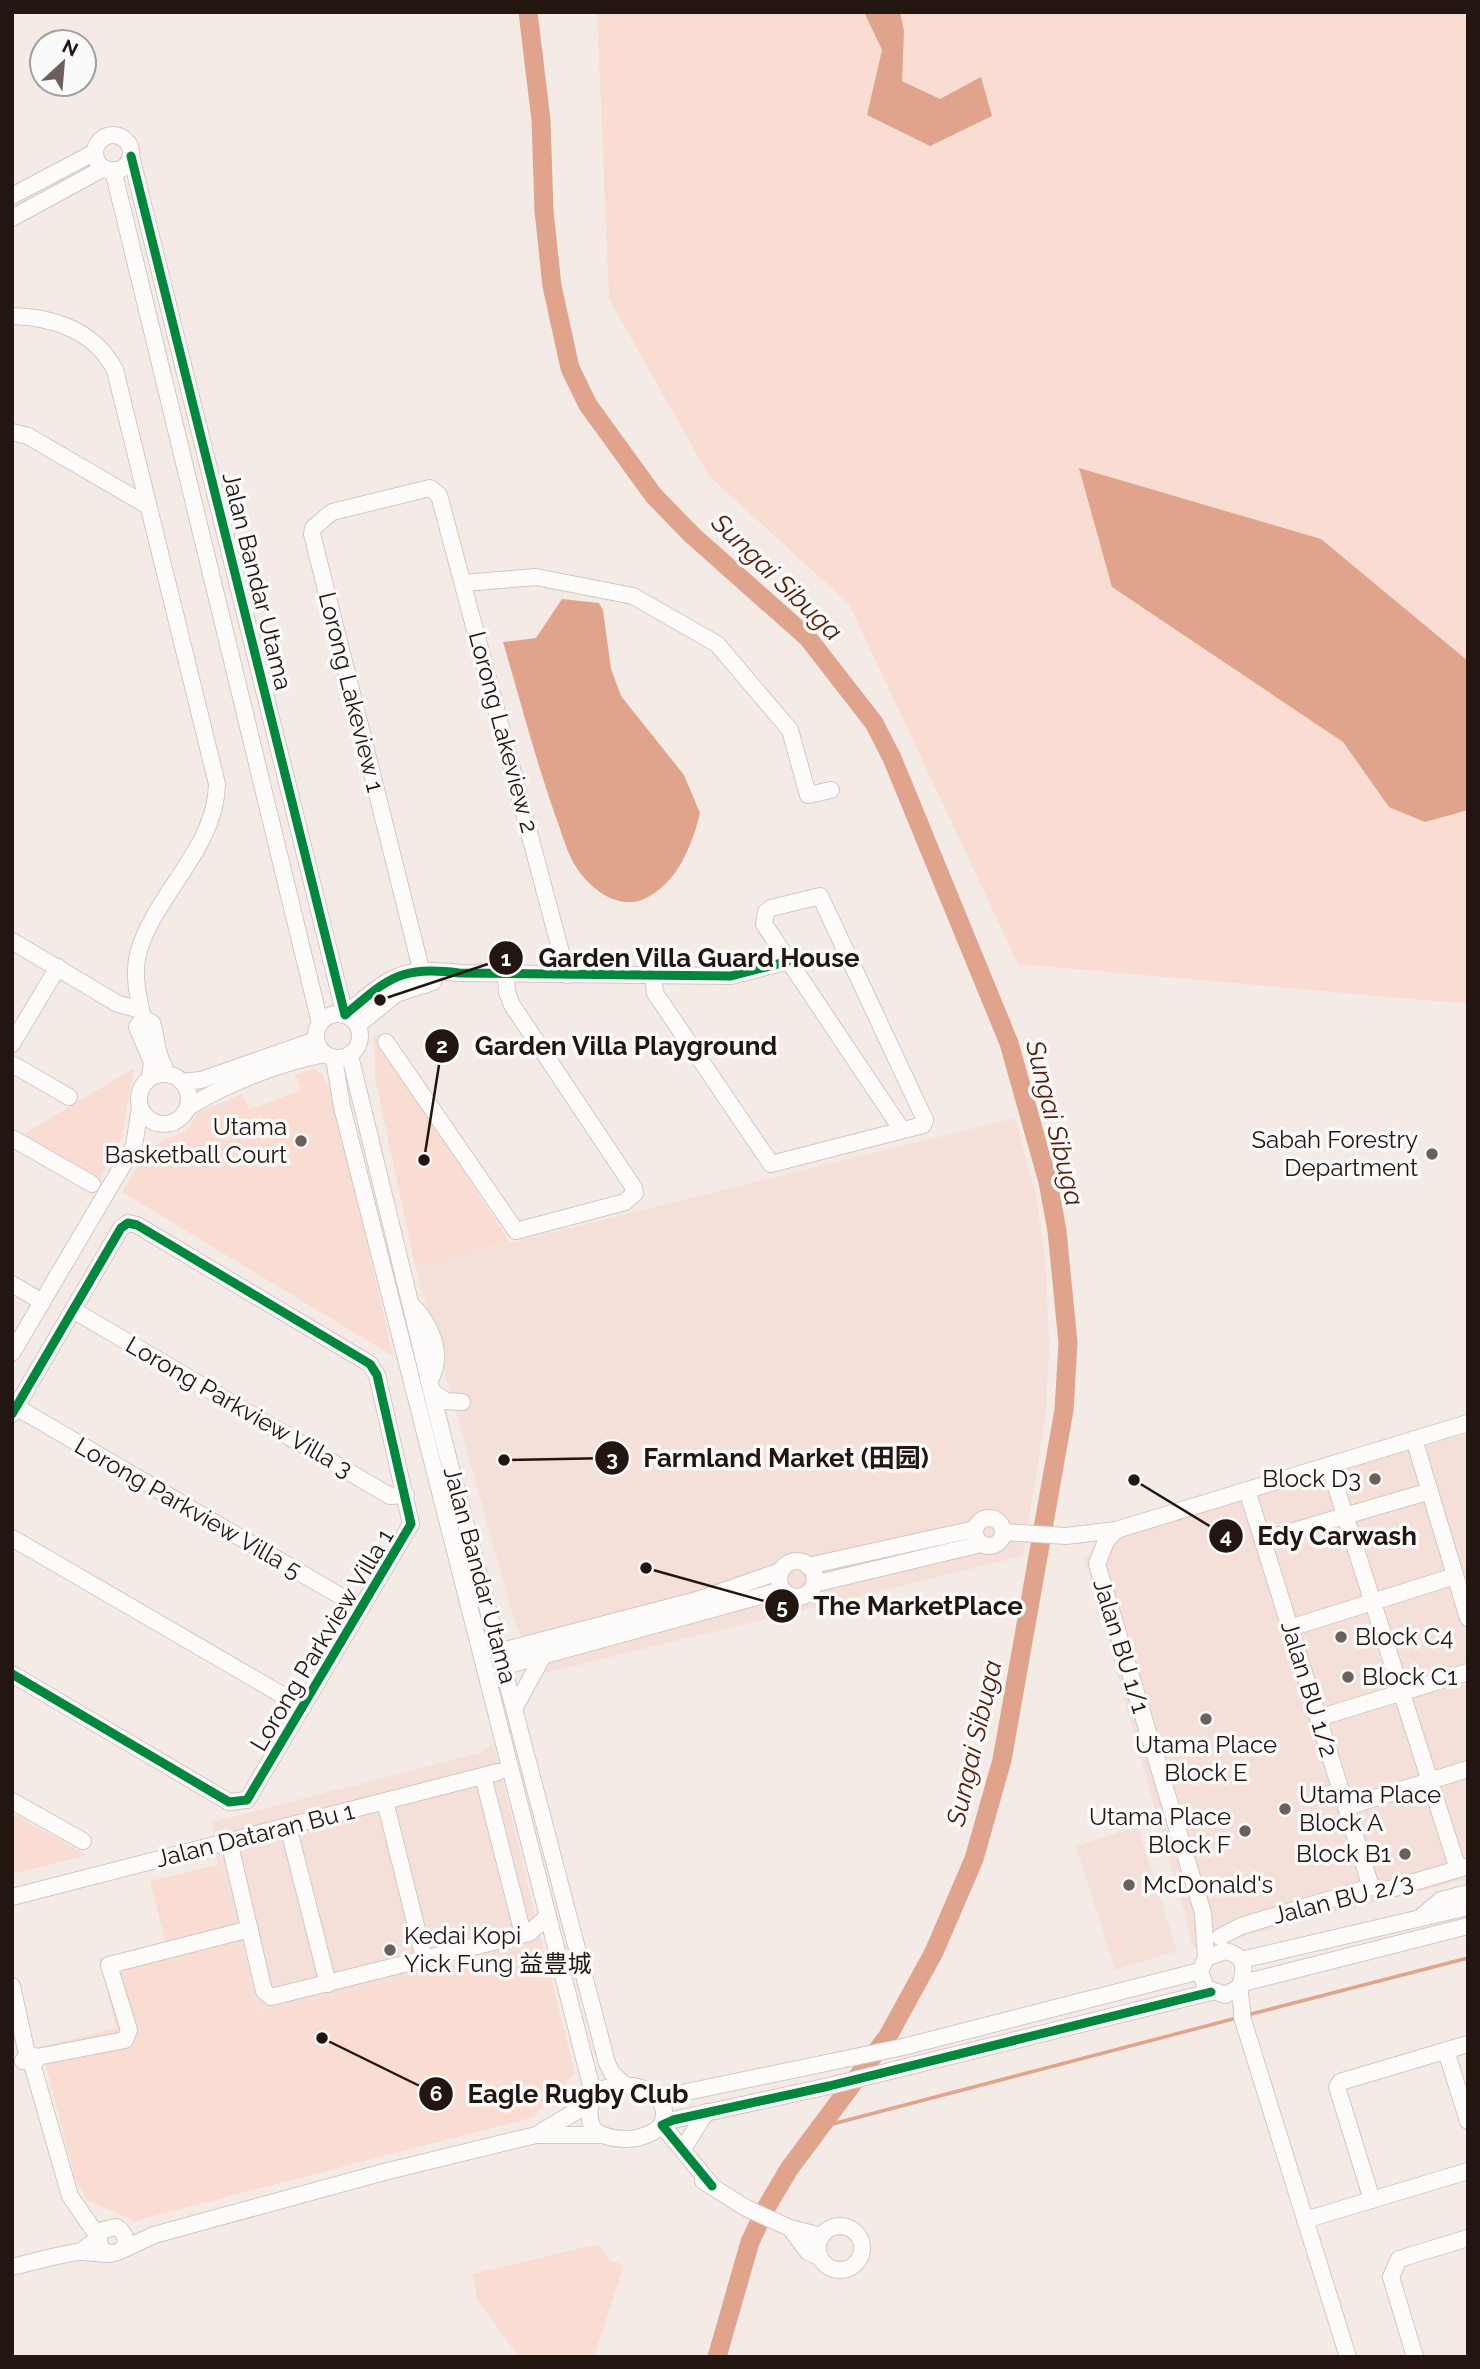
<svg xmlns="http://www.w3.org/2000/svg" width="1480" height="2369" font-family="Raleway,'Noto Sans SC',sans-serif">
<rect width="100%" height="100%" fill="#f4ebe7"/>
<!-- built -->
<g fill="#f4e0d9">
<polygon points="1015,1118 1036,1195 1046,1269 1049,1346 1046,1412 1023,1556 537,1675 514,1619 415,1266"/>
<polygon points="1468,1434 1468,1879 1194,1949 1085,1560 1106,1528"/>
<polygon points="494,1743 542,1943 255,2014 217,1865 212,1822 479,1753"/>
<polygon points="1138,1827 1177,1951 1115,1970 1076,1846"/>
</g>
<!-- green -->
<g fill="#faddd2">
<polygon points="597,12 1468,12 1468,1004 1018,964 849,604 709,476 609,299"/>
<polygon points="374,1034 510,1242 415,1266 375,1078"/>
<polygon points="134,1068 122,1138 100,1179 24,1134"/>
<polygon points="314,1069 321,1073 333,1094 393,1356 122,1192 144,1156 160,1142 186,1131 199,1112 242,1094 249,1110 301,1090 295,1074"/>
<polygon points="12,1813 87,1855 12,1874"/>
<polygon points="217,1865 256,2014 542,1943 575,2072 534,2117 134,2221 87,2200 75,2179 41,2047 116,2028 99,1958 165,1942 150,1881"/>
<polygon points="598,2244 609,2260 624,2265 594,2357 519,2357 478,2301 472,2274"/>
</g>
<!-- water -->
<g fill="#e0a48d">
<polygon points="864,12 900,12 904,31 902,81 940,99 981,77 992,116 930,146 867,115 882,50"/>
<polygon points="1079,468 1321,539 1468,661 1468,810 1425,822 1389,807 1343,742 1112,587"/>
<path d="M562 599 599 603 603 610 611 669 621 696 684 775 700 813C692 846 677 884 644 899 616 912 584 884 572 860 565 846 561 830 555 815 535 758 520 699 503 642L536 638Z"/>
</g>
<g fill="none" stroke-linecap="round" stroke-linejoin="round">
<!-- stream -->
<g stroke="#e0a48d" stroke-width="3.5">
<polyline points="1251,2014 1468,1958"/>
<polyline points="821,2127 1233,2019"/>
</g>
<!-- river -->
<polyline stroke="#e0a48d" stroke-width="19" points="528,12 541,120 544,211 552,286 570,368 588,405 654,496 692,535 808,638 874,723 892,758 1009,1043 1048,1182 1057,1231 1068,1343 1064,1410 1002,1760 974,1859 934,1952 888,2036 789,2169 766,2208 750,2242 717,2357"/>
<!-- minor casing -->
<g stroke="#d3c7c3" stroke-width="18">
<g id="minor">
<circle cx="113" cy="153" r="18"/>
<path d="M131 156 345 1015C388 978 400 966 459 973L731 976 789 961"/>
<polyline points="113,170 320,1023"/>
<polyline points="12,196 95,152"/>
<polyline points="12,218 104,168"/>
<path d="M12 316C54 317 95 331 115 370L217 784C216 849 154 894 138 954 133 975 138 997 143 1018L137 1027 152 1062 150 1078"/>
<polyline points="12,432 28,436 148,506"/>
<polyline points="463,583 536,577 633,596 717,644 790,730 808,795 831,790"/>
<polyline points="12,941 118,1004 141,1010"/>
<polyline points="653,975 655,993 771,1164 923,1125 925,1120 820,896 771,908 766,912 764,924 902,1130"/>
<polyline points="425,985 312,534 313,528 332,512 430,488 439,495 567,975"/>
<circle cx="338" cy="1036" r="22"/>
<path d="M143 1018 152 1023C157 1037 156 1054 164 1066"/>
<polyline points="358,1025 396,994 433,982"/>
<polyline points="386,1042 516,1231 625,1202 635,1193 634,1188 512,1005 507,992 506,974"/>
<polyline points="12,1044 58,967"/>
<polyline points="350,1056 443,1438 607,2063 612,2073 626,2086"/>
<polyline points="334,1058 342,1107 594,2097"/>
<polyline points="12,1064 69,1097"/>
<circle cx="164" cy="1099" r="25"/>
<polyline points="182,1082 201,1080 316,1040"/>
<path d="M187 1108C227 1083 279 1063 325 1054"/>
<polyline points="12,1138 92,1184"/>
<polyline points="12,1284 42,1302"/>
<path d="M410 1303C431 1324 445 1354 429 1382"/>
<polyline points="73,1310 390,1496 406,1495"/>
<polyline points="12,1353 134,1146 140,1107"/>
<polyline points="431,1391 446,1401 462,1402"/>
<polyline points="16,1407 361,1608"/>
<polyline points="12,1414 121,1228 128,1223 137,1225 370,1364 377,1375 411,1524 247,1800 229,1802 12,1674"/>
<polyline points="1414,1439 1468,1618"/>
<polyline points="1329,1465 1458,1869"/>
<polyline points="1247,1490 1371,1887"/>
<circle cx="989" cy="1532" r="14"/>
<polyline points="1116,1530 1106,1541 1097,1564 1203,1913 1206,1958"/>
<polyline points="1003,1532 1066,1536 1116,1530 1468,1423"/>
<polyline points="12,1538 303,1707"/>
<polyline points="1263,1540 1430,1491"/>
<circle cx="797" cy="1579" r="18"/>
<polyline points="808,1566 975,1529"/>
<polyline points="814,1584 981,1544"/>
<polyline points="1290,1628 1455,1576"/>
<polyline points="501,1651 697,1600 781,1571"/>
<polyline points="505,1666 782,1590"/>
<polyline points="515,1707 543,1656"/>
<polyline points="1318,1718 1468,1672"/>
<polyline points="483,1776 523,1934"/>
<polyline points="12,1801 83,1841"/>
<polyline points="385,1801 424,1958"/>
<polyline points="1346,1807 1468,1769"/>
<polyline points="288,1826 328,1984"/>
<polyline points="229,1841 264,1991 271,1997 529,1933 548,1916"/>
<polyline points="12,1897 498,1772"/>
<polyline points="1422,1916 1441,1900 1468,1893"/>
<polyline points="1220,1937 1241,1926 1371,1887 1387,1890 1465,1867"/>
<polyline points="1241,1960 1468,1907"/>
<polyline points="1243,1983 1468,1926"/>
<polyline points="12,1986 27,2054 23,2061"/>
<path d="M1240 1987 1225 1995 1206 1988 1200 1971 1206 1958 1225 1951C1249 1957 1244 1970 1240 1987 1239 1996 1243 2008 1242 2017L1348 2357"/>
<polyline points="1446,2051 1468,2121"/>
<polyline points="27,2054 37,2057 125,2040 129,2030 109,1965 250,1929"/>
<polyline points="37,2057 33,2067 70,2196 99,2238 80,2252"/>
<path d="M632 2086C653 2089 670 2102 662 2125 644 2142 615 2143 595 2131 586 2119 588 2097 602 2090 611 2085 622 2086 632 2086Z"/>
<polyline points="656,2095 677,2094 903,2047 1200,1971"/>
<polyline points="541,2132 592,2102"/>
<polyline points="683,2149 706,2112"/>
<polyline points="703,2181 746,2208 790,2228 822,2236"/>
<polyline points="712,2186 662,2125 673,2120 829,2086 1211,1992"/>
<polyline points="1372,2200 1337,2087 1340,2082 1468,2044"/>
<polyline points="1305,2220 1468,2171"/>
<circle cx="840" cy="2248" r="22"/>
<polyline points="790,2228 808,2252 820,2257"/>
<polyline points="120,2251 154,2235 384,2172 536,2135 602,2135"/>
<path d="M12 2267C34 2262 56 2255 78 2252 90 2251 106 2257 117 2252 131 2247 126 2232 116 2227L103 2230C96 2238 98 2247 107 2253"/>
<polyline points="1415,2357 1391,2277 1399,2259 1468,2238"/>
</g>
</g>
<!-- minor -->
<use href="#minor" stroke="#fdfcfb" stroke-width="16"/>
<!-- cycleway casing -->
<g stroke="#fafafa" stroke-width="13">
<g id="cycleway">
<path d="M131 156 345 1015C388 978 400 966 459 973L731 976 789 961"/>
<polyline points="12,1414 121,1228 128,1223 137,1225 370,1364 377,1375 411,1524 247,1800 229,1802 12,1674"/>
<polyline points="712,2186 662,2125 673,2120 829,2086 1211,1992"/>
</g>
</g>
<!-- cycleway -->
<use href="#cycleway" stroke="#00873e" stroke-width="9"/>
</g>
<!-- markers -->
<g fill="#6c605b" stroke="#fafafa" stroke-width="2.5">
<circle cx="301" cy="1141" r="7"/>
<circle cx="1432" cy="1154" r="7"/>
<circle cx="1375" cy="1479" r="7"/>
<circle cx="1341" cy="1637" r="7"/>
<circle cx="1348" cy="1677" r="7"/>
<circle cx="1206" cy="1719" r="7"/>
<circle cx="1285" cy="1809" r="7"/>
<circle cx="1245" cy="1831" r="7"/>
<circle cx="1405" cy="1854" r="7"/>
<circle cx="1129" cy="1885" r="7"/>
<circle cx="390" cy="1950" r="7"/>
</g>
<g text-anchor="middle" stroke-width="7" stroke-linejoin="round" paint-order="stroke">
<!-- street labels -->
<g font-size="24" fill="#231510" stroke="#fafafa">
<text transform="translate(257 581) rotate(76)" y="8">Jalan Bandar Utama</text>
<text transform="translate(351 692) rotate(76)" y="8">Lorong Lakeview 1</text>
<text transform="translate(503 732) rotate(75)" y="8">Lorong Lakeview 2</text>
<text transform="translate(239 1407) rotate(30)" y="8">Lorong Parkview Villa 3</text>
<text transform="translate(188 1508) rotate(30)" y="8">Lorong Parkview Villa 5</text>
<text transform="translate(480 1575) rotate(75)" y="8">Jalan Bandar Utama</text>
<text transform="translate(322 1640) rotate(-59)" y="8">Lorong Parkview Villa 1</text>
<text transform="translate(1121 1646) rotate(73)" y="8">Jalan BU 1/1</text>
<text transform="translate(1309 1689) rotate(73)" y="8">Jalan BU 1/2</text>
<text transform="translate(255 1835) rotate(-14)" y="8">Jalan Dataran Bu 1</text>
<text transform="translate(1343 1899) rotate(-14)" y="8">Jalan BU 2/3</text>
</g>
<!-- poi labels -->
<g font-size="24" fill="#231510" stroke="#fafafa" text-anchor="end">
<text x="287" y="1135">Utama<tspan x="287" dy="28">Basketball Court</tspan></text>
<text x="1418" y="1148">Sabah Forestry<tspan x="1418" dy="28">Department</tspan></text>
<text x="1361" y="1487">Block D3</text>
<text x="1355" y="1645" text-anchor="start">Block C4</text>
<text x="1362" y="1685" text-anchor="start">Block C1</text>
<text x="1206" y="1753" text-anchor="middle">Utama Place<tspan x="1206" dy="28">Block E</tspan></text>
<text x="1299" y="1803" text-anchor="start">Utama Place<tspan x="1299" dy="28">Block A</tspan></text>
<text x="1231" y="1825">Utama Place<tspan x="1231" dy="28">Block F</tspan></text>
<text x="1391" y="1862">Block B1</text>
<text x="1143" y="1893" text-anchor="start">McDonald's</text>
<text x="404" y="1944" text-anchor="start">Kedai Kopi<tspan x="404" dy="28">Yick Fung 益豊城</tspan></text>
</g>
<!-- water labels -->
<g font-size="26" font-style="italic" fill="#55200a" stroke="#fafafa">
<text transform="translate(777 577) rotate(44)" y="9">Sungai Sibuga</text>
<text transform="translate(1055 1123) rotate(76)" y="9">Sungai Sibuga</text>
<text transform="translate(974 1743) rotate(-77)" y="9">Sungai Sibuga</text>
</g>
</g>
<!-- callouts -->
<path fill="none" stroke="#231510" stroke-width="2.5" d="M380 1000L506 958M424 1160L442 1046M504 1460L612 1458M1134 1480L1226 1536M646 1568L782 1606M322 2038L436 2094"/>
<g fill="#231510" stroke="#fafafa" stroke-width="2.5">
<circle cx="380" cy="1000" r="7"/>
<circle cx="424" cy="1160" r="7"/>
<circle cx="504" cy="1460" r="7"/>
<circle cx="1134" cy="1480" r="7"/>
<circle cx="646" cy="1568" r="7"/>
<circle cx="322" cy="2038" r="7"/>
<circle cx="506" cy="958" r="18"/>
<circle cx="442" cy="1046" r="18"/>
<circle cx="612" cy="1458" r="18"/>
<circle cx="1226" cy="1536" r="18"/>
<circle cx="782" cy="1606" r="18"/>
<circle cx="436" cy="2094" r="18"/>
</g>
<g font-size="21" text-anchor="middle" font-weight="bold" fill="#fff">
<text x="506" y="966">1</text>
<text x="442" y="1053">2</text>
<text x="612" y="1466">3</text>
<text x="1226" y="1543">4</text>
<text x="782" y="1614">5</text>
<text x="436" y="2101">6</text>
</g>
<g font-size="26" text-anchor="middle" font-weight="bold" fill="#231510" stroke="#fafafa" stroke-width="7" stroke-linejoin="round" paint-order="stroke">
<text x="699" y="967">Garden Villa Guard House</text>
<text x="626" y="1055">Garden Villa Playground</text>
<text x="786" y="1467">Farmland Market (田园)</text>
<text x="1337" y="1545">Edy Carwash</text>
<text x="918" y="1615">The MarketPlace</text>
<text x="578" y="2103">Eagle Rugby Club</text>
</g>
<!-- border -->
<rect width="1480" height="2369" fill="none" stroke="#231510" stroke-width="28"/>
<!-- north arrow -->
<g transform="translate(63 63) rotate(26)"><circle r="33" fill="#fafafa" stroke="#a49e9c" stroke-width="2"/>
<path d="M0-5L12 26L0 18L-12 26Z" fill="#6c605b"/>
<text y="-10" font-size="19" font-weight="bold" text-anchor="middle" fill="#231510">N</text>
</g>
</svg>
